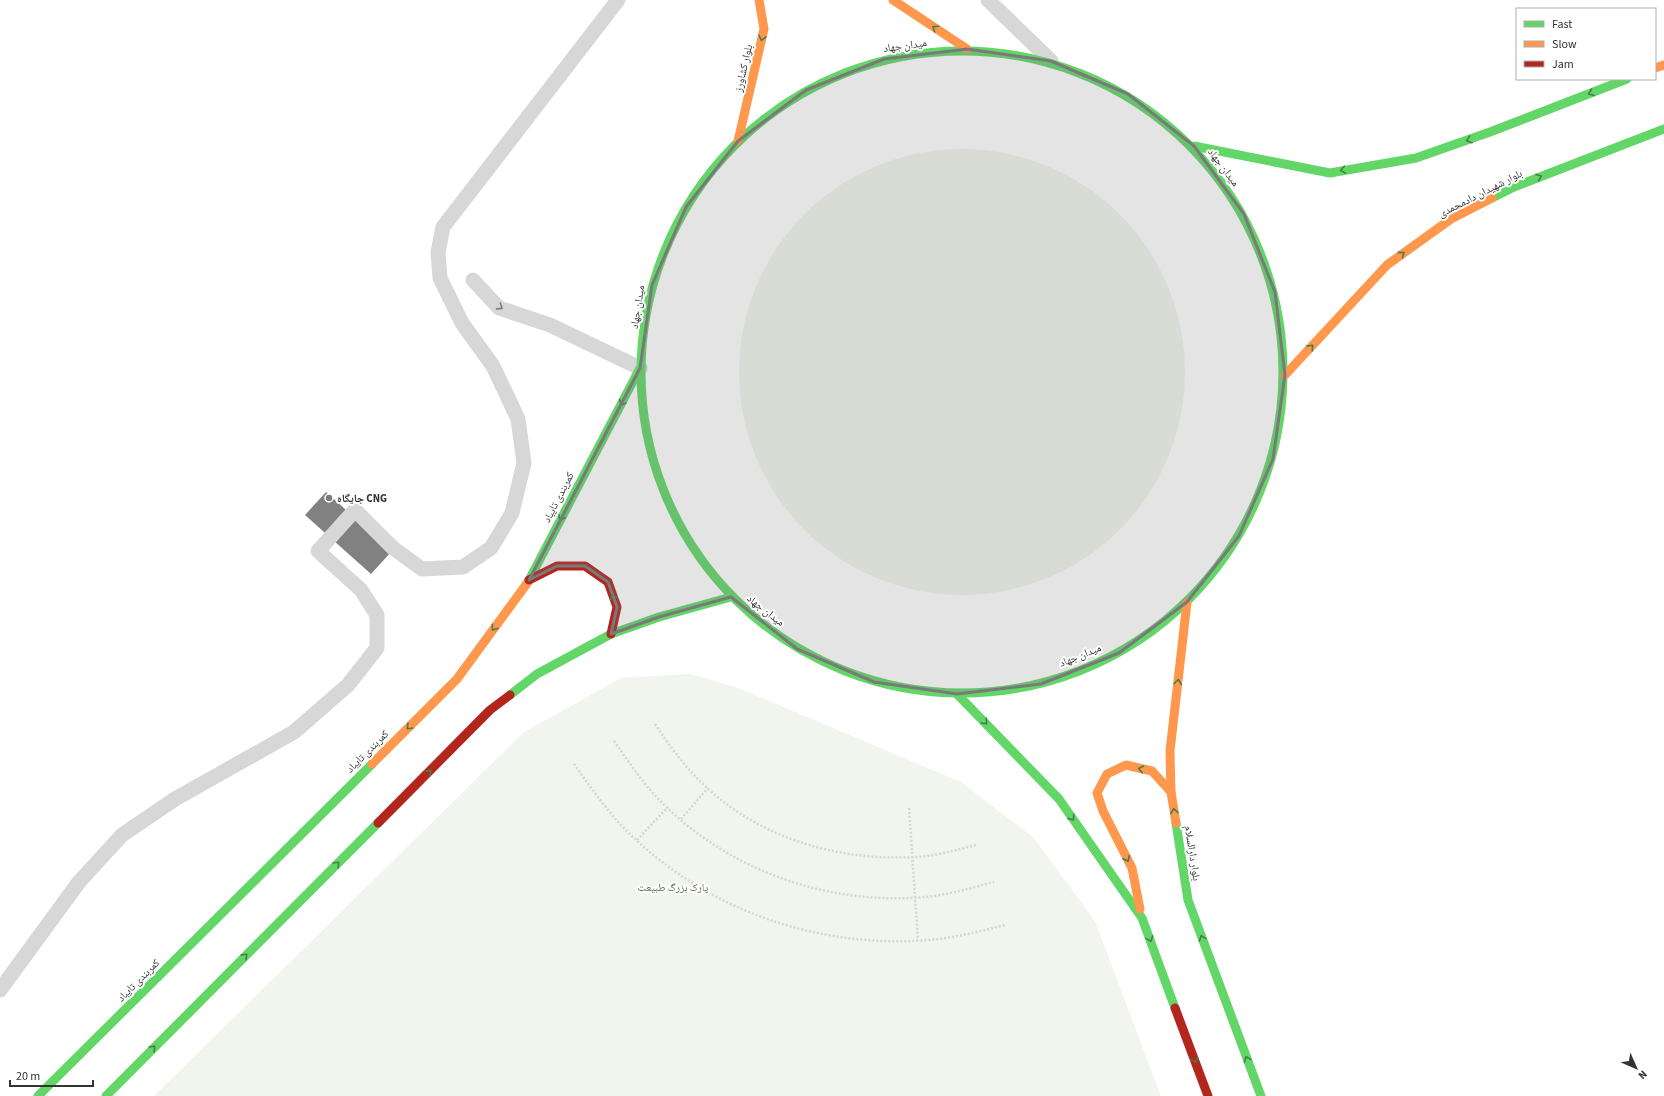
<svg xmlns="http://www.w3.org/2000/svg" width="1664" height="1096" font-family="'Source Sans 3','Noto Naskh Arabic',sans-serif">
<rect width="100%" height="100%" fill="#fff"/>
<!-- green -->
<g fill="#f1f5ed">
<circle cx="962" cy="372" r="223"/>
<polygon points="691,674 738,688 961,782 1033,837 1095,921 1161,1096 154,1096 524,732 621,678"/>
</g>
<!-- building -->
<polygon fill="#818181" points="326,492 392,551 371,574 305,515"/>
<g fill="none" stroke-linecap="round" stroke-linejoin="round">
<!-- path -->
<g stroke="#d6d6d6" stroke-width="2.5" stroke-dasharray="2 2" stroke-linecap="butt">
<path d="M655 724C667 742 679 759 694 775 751 836 835 862 917 857 937 856 956 850 976 845"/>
<path d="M614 741C626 758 638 776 652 792 720 868 825 906 925 897 948 895 971 888 994 882"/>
<path d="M574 764C588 784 603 805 620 824 700 908 814 949 929 940 955 938 980 931 1006 925"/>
<polyline points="909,808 918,940"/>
<polyline points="681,819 708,788"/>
<polyline points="637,840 668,807"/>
</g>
<!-- lane -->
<g stroke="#d7d7d7" stroke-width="15">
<polyline points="988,0 1051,61"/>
<polyline points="473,280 499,308 550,325 640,368"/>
<polyline points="0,990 79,882 122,835 175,799 294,732 348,685 377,648 377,615 361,590 318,551 355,510 393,548 422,569 463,567 491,548 512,513 524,463 518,419 493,366 462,323 440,278 438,252 443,227 618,0"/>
</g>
<!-- fast -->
<g stroke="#63d668" stroke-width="9">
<circle cx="962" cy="372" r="321"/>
<polyline points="1194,146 1330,173 1416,158 1490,132 1627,79"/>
<polyline points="1492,198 1514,187 1664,129"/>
<polyline points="528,582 640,368"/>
<polyline points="957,694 1059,799 1142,918 1175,1008"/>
<polyline points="510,695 537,674 611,634 659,617 731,597"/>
<polyline points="1176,823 1188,900 1261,1096"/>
<polyline points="38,1096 372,764"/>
<polyline points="106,1096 378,823"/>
</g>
<!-- slow -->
<g stroke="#ff974d" stroke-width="9">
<polyline points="893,0 967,49"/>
<polyline points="1655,68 1664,65"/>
<polyline points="738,141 764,29 759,0"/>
<polyline points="1285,375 1387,265 1451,219 1492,198"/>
<polyline points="372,764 457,679 528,582"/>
<polyline points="1176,823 1171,792 1170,751 1187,602"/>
<polyline points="1140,909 1132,868 1103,811 1097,793 1107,774 1126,765 1152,771 1171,792"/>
</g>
<!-- jam -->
<g stroke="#b3261e" stroke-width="9">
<polyline points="529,580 557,566 585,566 608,582 617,607 611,634"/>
<polyline points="378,823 490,710 510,695"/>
<polyline points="1175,1008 1208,1096"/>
</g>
</g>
<!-- one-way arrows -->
<defs><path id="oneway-chevron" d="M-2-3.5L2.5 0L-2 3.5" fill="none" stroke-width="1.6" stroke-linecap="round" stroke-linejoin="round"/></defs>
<g stroke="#497c4b">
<use href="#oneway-chevron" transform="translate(935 28) rotate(-146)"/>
<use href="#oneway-chevron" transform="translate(762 38) rotate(103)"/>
<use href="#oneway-chevron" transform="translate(1591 93) rotate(159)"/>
<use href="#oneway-chevron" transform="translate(1469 140) rotate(161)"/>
<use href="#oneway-chevron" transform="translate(1343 170) rotate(170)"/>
<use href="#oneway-chevron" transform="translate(1539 177) rotate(-21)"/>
<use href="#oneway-chevron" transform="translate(1402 254) rotate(-36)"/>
<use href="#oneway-chevron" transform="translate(1311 347) rotate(-47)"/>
<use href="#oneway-chevron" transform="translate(622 403) rotate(118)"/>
<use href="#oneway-chevron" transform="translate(561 518) rotate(117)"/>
<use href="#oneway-chevron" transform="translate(613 597) rotate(-111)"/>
<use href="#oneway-chevron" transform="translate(494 628) rotate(126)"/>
<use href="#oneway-chevron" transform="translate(1178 682) rotate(-83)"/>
<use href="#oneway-chevron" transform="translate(985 722) rotate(46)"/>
<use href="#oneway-chevron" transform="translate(409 727) rotate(135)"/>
<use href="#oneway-chevron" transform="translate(1141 769) rotate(-167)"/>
<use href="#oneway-chevron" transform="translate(429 772) rotate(-45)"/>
<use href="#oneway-chevron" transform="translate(1174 811) rotate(-99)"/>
<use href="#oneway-chevron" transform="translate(1072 818) rotate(55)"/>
<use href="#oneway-chevron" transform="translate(1127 859) rotate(63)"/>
<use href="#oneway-chevron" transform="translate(337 864) rotate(-45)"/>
<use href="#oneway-chevron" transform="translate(1202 938) rotate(-110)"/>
<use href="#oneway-chevron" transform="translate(1150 939) rotate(70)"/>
<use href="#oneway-chevron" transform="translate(245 956) rotate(-45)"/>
<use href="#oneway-chevron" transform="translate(153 1048) rotate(-45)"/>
<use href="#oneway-chevron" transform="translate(1247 1059) rotate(-110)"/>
<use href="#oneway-chevron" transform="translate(1195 1060) rotate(70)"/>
</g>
<use stroke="#7d7d7d" href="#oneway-chevron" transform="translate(500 307) rotate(33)"/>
<!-- marked area -->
<path fill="#7a7a7a" fill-opacity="0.2" stroke="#7a7a7a" stroke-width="3" stroke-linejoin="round" d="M967 49 1051 61 1128 94 1194 146 1244 214 1275 292 1285 375 1273 459 1239 536 1187 602 1119 653 1041 684 957 694 874 682 797 649 731 597 659 617 611 634 617 607 608 582 585 566H557L529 580 640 368 652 285 686 207 738 141 806 90 884 59Z"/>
<!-- markers -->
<circle fill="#7a7a7a" stroke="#fff" stroke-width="1.5" cx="329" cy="498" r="4"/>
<g text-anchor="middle" stroke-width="4" stroke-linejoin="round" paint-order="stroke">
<!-- street labels -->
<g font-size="11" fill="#333" stroke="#fff">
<text transform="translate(905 45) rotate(-8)" y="4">میدان جهاد</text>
<text transform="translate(743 68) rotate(-77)" y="4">بلوار کشاورز</text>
<text transform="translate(1224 167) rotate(53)" y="4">میدان جهاد</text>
<text transform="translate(1480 193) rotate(-27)" y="4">بلوار شهیدان دادمحمدی</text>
<text transform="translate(637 307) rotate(-81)" y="4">میدان جهاد</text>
<text transform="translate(558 497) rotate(-63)" y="4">کمربندی تایباد</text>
<text transform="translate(766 610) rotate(38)" y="4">میدان جهاد</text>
<text transform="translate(1080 655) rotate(-22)" y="4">میدان جهاد</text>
<text transform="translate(367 751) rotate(-45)" y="4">کمربندی تایباد</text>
<text transform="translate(1193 853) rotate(81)" y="4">بلوار دارالسلام</text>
<text transform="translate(138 980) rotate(-45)" y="4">کمربندی تایباد</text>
</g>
<!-- poi labels -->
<g font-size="11" font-weight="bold" fill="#333" stroke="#fff" text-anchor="start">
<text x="337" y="502">جایگاه CNG</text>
</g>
<!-- park labels -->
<g font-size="11" fill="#56703f" stroke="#fff">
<text x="673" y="891">پارک بزرگ طبیعت</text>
</g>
</g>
<!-- legend -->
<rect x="1516" y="8" width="140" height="72" fill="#ffffff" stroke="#adadad"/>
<rect x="1524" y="21" width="20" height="6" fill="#63d668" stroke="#adadad"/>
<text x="1552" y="28" font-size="12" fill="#333333">Fast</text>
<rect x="1524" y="41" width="20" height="6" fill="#ff974d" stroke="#adadad"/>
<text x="1552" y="48" font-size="12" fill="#333333">Slow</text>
<rect x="1524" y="61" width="20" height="6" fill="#b3261e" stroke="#adadad"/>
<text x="1552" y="68" font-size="12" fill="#333333">Jam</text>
<!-- north arrow -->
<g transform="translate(1636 1068) rotate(135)" stroke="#ffffff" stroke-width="3" paint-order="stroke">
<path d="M0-3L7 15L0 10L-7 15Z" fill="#333333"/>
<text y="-6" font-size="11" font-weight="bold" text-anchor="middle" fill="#333333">N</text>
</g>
<!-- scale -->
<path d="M10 1080v6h83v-6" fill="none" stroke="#333333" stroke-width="2"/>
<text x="16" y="1080" font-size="12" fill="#333333" stroke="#ffffff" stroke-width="3" paint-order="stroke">20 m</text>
</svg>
